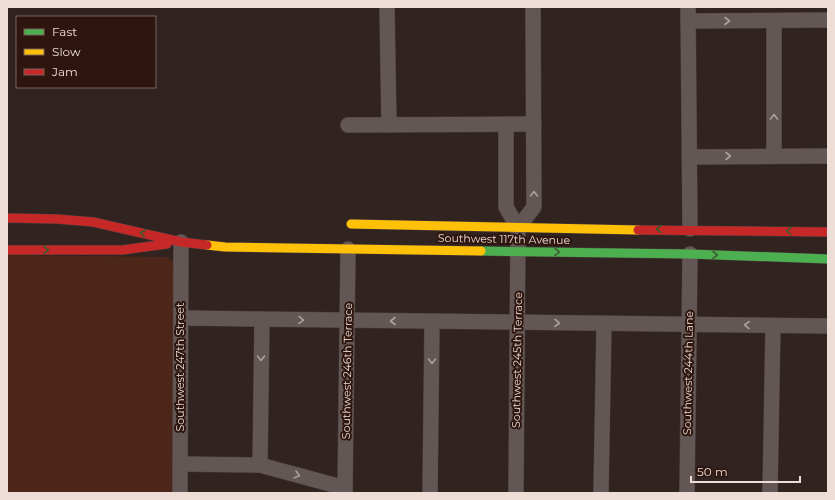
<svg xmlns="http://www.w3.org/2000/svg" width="835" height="500" font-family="Montserrat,sans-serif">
<rect width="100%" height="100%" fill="#31231f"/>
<!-- green -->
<polygon fill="#4c2619" points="7,255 167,257 174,262 175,493 7,493"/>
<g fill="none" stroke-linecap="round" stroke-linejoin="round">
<!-- street casing -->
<g stroke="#4b3e3c" stroke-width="16">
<g id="street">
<polyline points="387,7 389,125"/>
<polyline points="688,7 690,229"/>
<polyline points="688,21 828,20"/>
<polyline points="774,21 774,156"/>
<polyline points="506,124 506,207 518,228"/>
<polyline points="348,125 534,124"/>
<polyline points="689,157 828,156"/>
<polyline points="518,228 534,207 533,7"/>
<polyline points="181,318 828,326"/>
<polyline points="180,464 260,465 345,488"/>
<polyline points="260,465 262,319"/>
<polyline points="180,493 181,242"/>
<polyline points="345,493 348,249"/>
<polyline points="430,493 432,322"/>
<polyline points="516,493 518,228"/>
<polyline points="601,493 604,324"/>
<polyline points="687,493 690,254"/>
<polyline points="770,493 773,326"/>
</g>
</g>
<!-- fast casing -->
<g stroke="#4b3e3c" stroke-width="10">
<polyline id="fast" points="481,251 690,254 828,259"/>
</g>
<!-- slow casing -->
<g stroke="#4b3e3c" stroke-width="10">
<g id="slow">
<polyline points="351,224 638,230"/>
<polyline points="207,245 225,247 481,251"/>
</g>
</g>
<!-- jam casing -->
<g stroke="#4b3e3c" stroke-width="10">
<g id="jam">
<polyline points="7,218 57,219 93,222 181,242 207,245"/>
<polyline points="638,230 828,232"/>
<polyline points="7,250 122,250 167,244"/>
</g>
</g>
<!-- street -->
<use href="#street" stroke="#625754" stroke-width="15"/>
<!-- fast -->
<use href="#fast" stroke="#4caf50" stroke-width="9"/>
<!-- slow -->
<use href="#slow" stroke="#ffc107" stroke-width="9"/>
<!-- jam -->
<use href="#jam" stroke="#c62828" stroke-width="9"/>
</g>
<!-- one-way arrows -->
<defs><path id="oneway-chevron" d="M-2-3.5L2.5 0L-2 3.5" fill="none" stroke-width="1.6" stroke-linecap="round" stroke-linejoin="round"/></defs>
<g stroke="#afa09c">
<use href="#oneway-chevron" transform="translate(727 21)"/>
<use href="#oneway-chevron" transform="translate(774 117) rotate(-90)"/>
<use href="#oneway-chevron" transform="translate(728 156)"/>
<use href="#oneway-chevron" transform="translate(534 194) rotate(-90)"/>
<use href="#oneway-chevron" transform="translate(301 320) rotate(1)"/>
<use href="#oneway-chevron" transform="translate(393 321) rotate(-180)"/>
<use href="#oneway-chevron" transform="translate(557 323) rotate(1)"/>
<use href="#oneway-chevron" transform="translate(747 325) rotate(-179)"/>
<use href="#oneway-chevron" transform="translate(261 358) rotate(91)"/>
<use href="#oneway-chevron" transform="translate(432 361) rotate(91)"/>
<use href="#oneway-chevron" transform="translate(297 475) rotate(15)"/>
</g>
<g stroke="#3c5a2c">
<use href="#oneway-chevron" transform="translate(659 229) rotate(-180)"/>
<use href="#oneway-chevron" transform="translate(789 231) rotate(-179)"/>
<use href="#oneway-chevron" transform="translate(143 233) rotate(-167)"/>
<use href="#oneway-chevron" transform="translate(46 250)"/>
<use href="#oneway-chevron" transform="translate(557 252) rotate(1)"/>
<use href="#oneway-chevron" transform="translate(715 255) rotate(2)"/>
</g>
<g text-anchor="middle" stroke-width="4" stroke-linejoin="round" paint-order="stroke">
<!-- street labels -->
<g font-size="11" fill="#eedcd6" stroke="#2e150e">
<text transform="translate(504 239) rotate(1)" y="4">Southwest 117th Avenue</text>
<text transform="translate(517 360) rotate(-89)" y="4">Southwest 245th Terrace</text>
<text transform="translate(180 367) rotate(-90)" y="4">Southwest 247th Street</text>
<text transform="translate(347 371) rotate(-89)" y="4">Southwest 246th Terrace</text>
<text transform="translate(688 373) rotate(-89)" y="4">Southwest 244th Lane</text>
</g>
</g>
<!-- border -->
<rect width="835" height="500" fill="none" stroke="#eedcd6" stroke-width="16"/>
<!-- legend -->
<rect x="16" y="16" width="140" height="72" fill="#2e150e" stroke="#7b655e"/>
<rect x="24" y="29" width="20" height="6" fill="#4caf50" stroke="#7b655e"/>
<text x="52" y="36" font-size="12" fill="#eedcd6">Fast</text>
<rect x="24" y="49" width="20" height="6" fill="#ffc107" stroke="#7b655e"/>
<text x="52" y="56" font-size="12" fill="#eedcd6">Slow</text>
<rect x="24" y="69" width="20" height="6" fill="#c62828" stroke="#7b655e"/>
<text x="52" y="76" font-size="12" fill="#eedcd6">Jam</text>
<!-- scale -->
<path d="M691 476v6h109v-6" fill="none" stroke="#eedcd6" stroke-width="2"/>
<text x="697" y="476" font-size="12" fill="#eedcd6" stroke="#2e150e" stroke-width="3" paint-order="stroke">50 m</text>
</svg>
